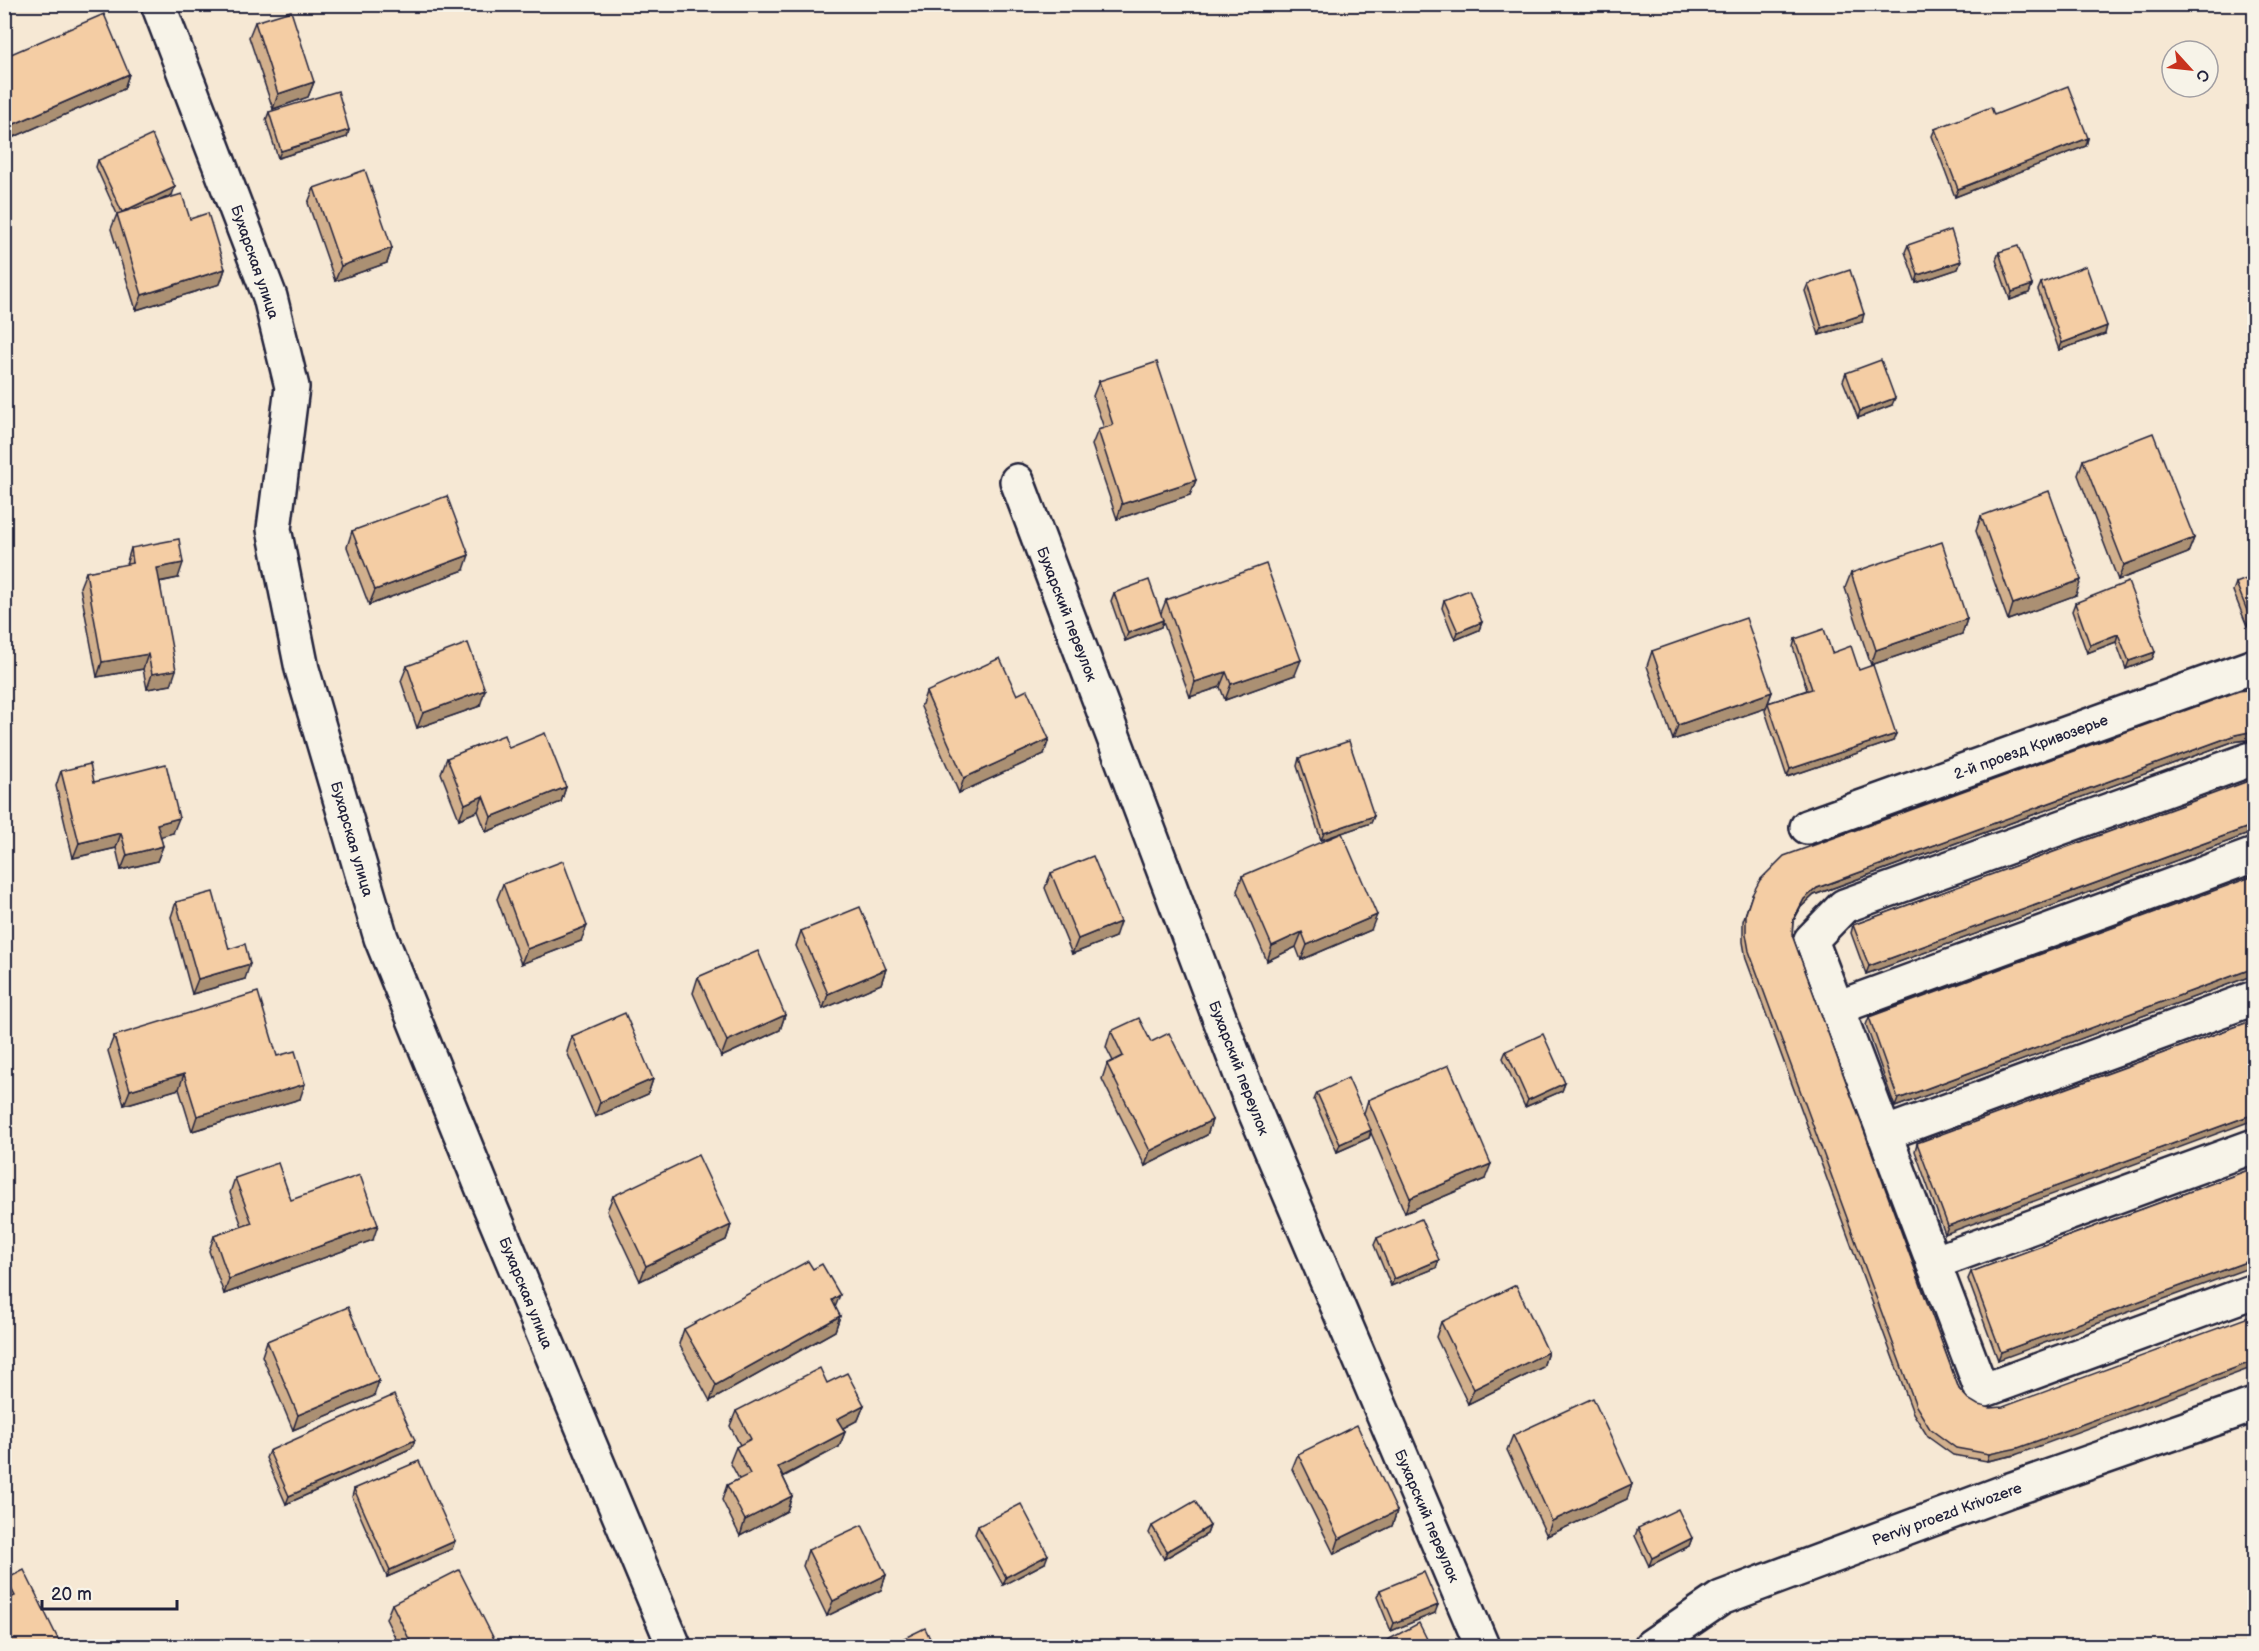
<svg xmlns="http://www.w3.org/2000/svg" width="2259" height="1651" font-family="'Balsamiq Sans',sans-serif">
<rect width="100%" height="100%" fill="#f6e8d4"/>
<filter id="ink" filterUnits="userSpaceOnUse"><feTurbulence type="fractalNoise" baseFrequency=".0167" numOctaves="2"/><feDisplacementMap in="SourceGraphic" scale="12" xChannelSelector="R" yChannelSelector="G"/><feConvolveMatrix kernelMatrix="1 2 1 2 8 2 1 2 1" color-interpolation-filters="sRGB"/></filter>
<g filter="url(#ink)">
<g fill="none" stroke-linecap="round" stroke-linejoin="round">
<!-- minor casing -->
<g stroke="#22223b" stroke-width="38">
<g id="minor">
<polyline points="158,4 270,297 292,387 274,529 302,669 381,938 489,1204 674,1646"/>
<polyline points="1017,481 1253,1107 1482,1646"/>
<polyline points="2254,758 1844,906 1811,940 1982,1391 2254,1291"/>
<polyline points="1807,827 2254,666"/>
<polyline points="1837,1008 2254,855"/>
<polyline points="1884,1134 2254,998"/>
<polyline points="1933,1263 2254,1146"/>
<polyline points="1651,1646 1721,1598 2010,1490 2254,1405"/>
</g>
</g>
<!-- minor -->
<use href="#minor" stroke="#f7f3e8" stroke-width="33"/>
</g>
<!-- wall -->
<g fill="#d2b08d" stroke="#22223b" stroke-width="1.5">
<polygon points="255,22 314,82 308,97 273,109 249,37"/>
<polygon points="4,57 129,74 124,89 7,140 4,135"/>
<polygon points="269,112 349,130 347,137 278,158 266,120"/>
<polygon points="1994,115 2088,138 2086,146 1955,197 1932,136 1935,129"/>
<polygon points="98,160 172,195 160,200 190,219 225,269 220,284 136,310 111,229 117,214 96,167"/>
<polygon points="314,188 392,248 387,263 335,281 308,203"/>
<polygon points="1908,245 1961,261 1958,269 1916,283 1905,252"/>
<polygon points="1999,252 2032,285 2029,293 2010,300 1996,260"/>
<polygon points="2041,283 2105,334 2059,350 2038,290"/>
<polygon points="1808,284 1862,322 1819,335 1805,291"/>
<polygon points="1846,373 1892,405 1858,418 1843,381"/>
<polygon points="1099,381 1196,480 1190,495 1117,519 1092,445 1098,430 1104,428 1093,396"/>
<polygon points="2083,460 2194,538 2188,553 2118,580 2078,475"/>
<polygon points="1981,516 2076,595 2008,620 1976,531"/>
<polygon points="352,531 464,570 369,605 347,547"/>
<polygon points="131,548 178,578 160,582 171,685 147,689 143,669 97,677 80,587 86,572 126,565"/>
<polygon points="1851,573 1967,619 1962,634 1871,665 1845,588"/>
<polygon points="2236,583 2254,623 2247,626 2233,591"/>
<polygon points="1114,593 1161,613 1166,600 1295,675 1225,700 1220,687 1190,697 1163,622 1161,627 1125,641 1111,601"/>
<polygon points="1444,600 1482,622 1479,630 1455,640 1442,608"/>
<polygon points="2075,603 2155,652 2152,659 2126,669 2116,642 2087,653 2072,611"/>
<polygon points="1795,639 1832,653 1859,670 1893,741 1787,777 1765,711 1766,708 1673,740 1647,666 1652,651 1772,692 1768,703 1807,690 1793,647"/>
<polygon points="407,666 480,706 417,728 401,681"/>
<polygon points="2254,689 2254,739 2232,742 1814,895 1801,907 1793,922 1792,935 1959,1389 2015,1455 1987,1461 1953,1455 1928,1437 1913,1413 1746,959 1743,942 1743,921 1752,895"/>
<polygon points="926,692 1044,754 959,793 921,707"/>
<polygon points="509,748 566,787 561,802 486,832 478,811 459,819 441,773 447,758"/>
<polygon points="1299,758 1374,816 1371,823 1321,840 1297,766"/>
<polygon points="61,771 94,782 173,833 160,836 163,846 157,861 121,870 116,848 73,858 56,786"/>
<polygon points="2254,779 2254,832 1866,974 1851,933 1853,925"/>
<polygon points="1051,873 1115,937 1072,954 1045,888"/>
<polygon points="1242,876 1371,930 1301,960 1296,947 1267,961 1237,891"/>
<polygon points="2254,876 2254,975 1895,1107 1866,1025 1869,1017"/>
<polygon points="503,884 581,941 521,964 497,899"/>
<polygon points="176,902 229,949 245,979 192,994 171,917"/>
<polygon points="801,931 886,969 881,984 823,1009 796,946"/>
<polygon points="698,977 785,1015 780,1030 721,1057 693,993"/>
<polygon points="2254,1020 1945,1234 1915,1151 1917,1143"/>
<polygon points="1111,1031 1151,1042 1212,1120 1207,1135 1145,1166 1102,1079 1107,1064 1113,1061 1106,1047"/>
<polygon points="114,1036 277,1056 300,1099 192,1131 179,1089 124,1105 108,1051"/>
<polygon points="572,1036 653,1079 648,1094 595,1117 567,1052"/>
<polygon points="1506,1051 1565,1083 1562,1091 1525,1107 1503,1058"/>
<polygon points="1317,1093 1364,1113 1368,1100 1485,1179 1405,1213 1371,1133 1369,1138 1337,1152 1314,1100"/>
<polygon points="2254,1168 1998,1360 1968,1279 1971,1272"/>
<polygon points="235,1178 291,1200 373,1240 224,1294 209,1251 214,1236 242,1226 230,1193"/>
<polygon points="613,1196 731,1225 726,1240 640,1281 607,1211"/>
<polygon points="1377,1238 1436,1268 1391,1286 1374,1245"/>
<polygon points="835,1307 840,1316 835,1331 710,1401 679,1344 684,1329"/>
<polygon points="1441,1322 1548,1352 1543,1367 1468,1404 1436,1337"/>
<polygon points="267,1341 374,1396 293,1430 262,1356"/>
<polygon points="827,1383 864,1405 858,1420 843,1428 845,1432 839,1447 783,1477 792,1496 787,1511 740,1536 722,1500 727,1485 739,1479 730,1462 736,1447 740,1445 730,1426 736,1411"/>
<polygon points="1513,1435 1632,1484 1627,1499 1547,1536 1507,1450"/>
<polygon points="412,1448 286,1504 266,1458 269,1451"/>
<polygon points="1298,1454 1397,1511 1392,1526 1334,1554 1292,1469"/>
<polygon points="354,1489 452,1549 387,1577 352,1497"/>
<polygon points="978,1526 1045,1563 1003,1585 975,1534"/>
<polygon points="1152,1526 1210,1526 1207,1534 1164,1559 1149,1533"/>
<polygon points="1638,1528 1692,1538 1689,1546 1649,1566 1635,1536"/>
<polygon points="808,1550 886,1575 881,1590 827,1616 803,1566"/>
<polygon points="6,1579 62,1647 4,1647 4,1582"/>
<polygon points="1380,1590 1435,1613 1391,1631 1377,1597"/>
<polygon points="392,1604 497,1645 497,1647 400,1647 386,1619"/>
</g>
<!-- shaded-wall -->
<g fill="#ab9073" stroke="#22223b" stroke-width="1.5">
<polygon points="129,74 124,89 7,140 12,125"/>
<polygon points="314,82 308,97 273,109 278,94"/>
<polygon points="349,130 347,137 278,158 281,151"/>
<polygon points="2088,138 2086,146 1955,197 1958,189"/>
<polygon points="175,187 172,195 119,219 122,212"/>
<polygon points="392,248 387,263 335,281 341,266"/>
<polygon points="1961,261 1958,269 1916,283 1918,275"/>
<polygon points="225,269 220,284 136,310 142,295"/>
<polygon points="2032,285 2029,293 2010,300 2012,292"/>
<polygon points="1864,314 1862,322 1819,335 1822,328"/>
<polygon points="2107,326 2105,334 2059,350 2062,343"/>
<polygon points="1895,398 1892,405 1858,418 1860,411"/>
<polygon points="1196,480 1190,495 1117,519 1122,504"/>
<polygon points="2194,538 2188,553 2118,580 2124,565"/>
<polygon points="469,555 464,570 369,605 375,590"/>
<polygon points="183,563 178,578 152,583 157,568"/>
<polygon points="2081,580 2076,595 2008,620 2013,604"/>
<polygon points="2254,616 2254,623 2247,626 2250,618"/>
<polygon points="1967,619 1962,634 1871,665 1876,650"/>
<polygon points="1163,620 1161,627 1125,641 1128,633"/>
<polygon points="1482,622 1479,630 1455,640 1458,632"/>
<polygon points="2118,634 2116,642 2087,653 2090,645"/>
<polygon points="2155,652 2152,659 2126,669 2129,661"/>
<polygon points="148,654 143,669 97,677 102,662"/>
<polygon points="1301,660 1295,675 1225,700 1231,684"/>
<polygon points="176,670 171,685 147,689 152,674"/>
<polygon points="1226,672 1220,687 1190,697 1195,682"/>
<polygon points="485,690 480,706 417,728 423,713"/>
<polygon points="1772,692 1766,708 1673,740 1678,725"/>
<polygon points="2254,731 2254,739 2232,742 1814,895 1801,907 1790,927 1804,899 1817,888 2235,735"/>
<polygon points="1896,734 1893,741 1787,777 1790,769"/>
<polygon points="1049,739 1044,754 959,793 964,778"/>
<polygon points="566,787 561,802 486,832 491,817"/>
<polygon points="483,796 478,811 459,819 465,804"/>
<polygon points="1374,816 1371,823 1321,840 1324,833"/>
<polygon points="179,818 173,833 152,839 157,824"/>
<polygon points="2254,825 2254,832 1866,974 1869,966"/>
<polygon points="121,833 116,848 73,858 79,843"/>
<polygon points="163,846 157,861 121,870 127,855"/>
<polygon points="1377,915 1371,930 1301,960 1307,945"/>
<polygon points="1120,922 1115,937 1072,954 1078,939"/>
<polygon points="587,926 581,941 521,964 527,949"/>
<polygon points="1302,932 1296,947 1267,961 1272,946"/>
<polygon points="250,964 245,979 192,994 198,979"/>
<polygon points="2254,968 2254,975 1895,1107 1898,1099"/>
<polygon points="886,969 881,984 823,1009 828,994"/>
<polygon points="785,1015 780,1030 721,1057 727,1041"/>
<polygon points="184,1074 179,1089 124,1105 130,1090"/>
<polygon points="653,1079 648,1094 595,1117 600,1102"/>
<polygon points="1565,1083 1562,1091 1525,1107 1528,1100"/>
<polygon points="305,1084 300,1099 192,1131 197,1116"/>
<polygon points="2254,1114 2254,1120 1945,1234 1948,1226"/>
<polygon points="1212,1120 1207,1135 1145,1166 1150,1151"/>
<polygon points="1371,1130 1369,1138 1337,1152 1340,1144"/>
<polygon points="1491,1164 1485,1179 1405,1213 1410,1198"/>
<polygon points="378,1225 373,1240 224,1294 229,1279"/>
<polygon points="731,1225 726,1240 640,1281 646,1266"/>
<polygon points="2254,1259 2254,1266 1998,1360 2001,1352"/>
<polygon points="1439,1260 1436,1268 1391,1286 1394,1279"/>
<polygon points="840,1295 834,1310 832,1300"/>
<polygon points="840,1316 835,1331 710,1401 716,1385"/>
<polygon points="1548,1352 1543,1367 1468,1404 1474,1389"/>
<polygon points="2254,1361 2254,1367 2015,1455 1987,1461 1989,1454"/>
<polygon points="379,1381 374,1396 293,1430 298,1415"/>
<polygon points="864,1405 858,1420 832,1434 837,1419"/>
<polygon points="845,1432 839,1447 772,1482 778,1467"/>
<polygon points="415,1440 412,1448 286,1504 289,1496"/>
<polygon points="1632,1484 1627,1499 1547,1536 1552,1521"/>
<polygon points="792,1496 787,1511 740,1536 745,1520"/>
<polygon points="1397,1511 1392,1526 1334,1554 1339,1539"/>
<polygon points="1210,1526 1207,1534 1164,1559 1167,1551"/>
<polygon points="1692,1538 1689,1546 1649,1566 1652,1558"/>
<polygon points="455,1541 452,1549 387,1577 390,1570"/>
<polygon points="1048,1555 1045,1563 1003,1585 1006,1577"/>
<polygon points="886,1575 881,1590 827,1616 833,1601"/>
<polygon points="1438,1605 1435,1613 1391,1631 1394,1623"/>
</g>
<!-- building -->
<g fill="#f4cda4" stroke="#22223b" stroke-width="1.5">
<polygon points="291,11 314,82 278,94 255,22"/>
<polygon points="104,14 129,74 12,125 4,107 4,57"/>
<polygon points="2068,86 2088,138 1958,189 1935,129 1991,107 1994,115"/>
<polygon points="338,91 349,130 281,151 269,112"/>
<polygon points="152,135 175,187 122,212 98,160"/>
<polygon points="365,170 392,248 341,266 314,188"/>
<polygon points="182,194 190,219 208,213 225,269 142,295 117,214"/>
<polygon points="1951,230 1961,261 1918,275 1908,245"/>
<polygon points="2018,246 2032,285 2012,292 1999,252"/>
<polygon points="2086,266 2107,326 2062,343 2041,283"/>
<polygon points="1850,270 1864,314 1822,328 1808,284"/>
<polygon points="1881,360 1895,398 1860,411 1846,373"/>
<polygon points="1157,362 1196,480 1122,504 1098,430 1113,425 1099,381"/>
<polygon points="2153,433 2194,538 2124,565 2083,460"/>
<polygon points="2049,491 2081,580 2013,604 1981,516"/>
<polygon points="447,496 469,555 375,590 352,531"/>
<polygon points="179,539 183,563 157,568 176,670 152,674 148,654 102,662 86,572 133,563 131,548"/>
<polygon points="1942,542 1967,619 1876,650 1851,573"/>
<polygon points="1266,564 1301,660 1231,684 1226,672 1195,682 1166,600"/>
<polygon points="2254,576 2254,616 2250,618 2236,583"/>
<polygon points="1149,580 1163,620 1128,633 1114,593"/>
<polygon points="2128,582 2155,652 2129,661 2118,634 2090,645 2075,603"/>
<polygon points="1469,590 1482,622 1458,632 1444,600"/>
<polygon points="1746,618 1772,692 1678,725 1652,651"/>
<polygon points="1824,629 1832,653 1851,646 1859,670 1873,665 1896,734 1790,769 1768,703 1812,689 1795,639"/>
<polygon points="468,643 485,690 423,713 407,666"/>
<polygon points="1000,658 1017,695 1027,690 1049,739 964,778 926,692"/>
<polygon points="2254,689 2254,731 2235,735 1817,888 1804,899 1793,920 1792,935 1959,1389 1968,1399 1978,1405 1991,1408 2003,1407 2254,1315 2254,1361 2018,1448 1989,1454 1956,1448 1930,1429 1916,1406 1749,951 1746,934 1746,913 1752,895 1760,880 1784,856 2239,691"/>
<polygon points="545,733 566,787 491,817 483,796 465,804 447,758 504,735 509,748"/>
<polygon points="1349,741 1374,816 1324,833 1299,758"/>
<polygon points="90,764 94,782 166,764 179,818 157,824 163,846 127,855 121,833 79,843 61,771"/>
<polygon points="2254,779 2254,825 1869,966 1853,925"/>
<polygon points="1342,833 1377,915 1307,945 1302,932 1272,946 1242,876"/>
<polygon points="1093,856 1120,922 1078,939 1051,873"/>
<polygon points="563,861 587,926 527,949 503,884"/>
<polygon points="2254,876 2254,968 1898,1099 1869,1017"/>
<polygon points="213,892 229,949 245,944 250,964 198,979 176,902"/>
<polygon points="860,907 886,969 828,994 801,931"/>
<polygon points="758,951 785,1015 727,1041 698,977"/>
<polygon points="258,992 277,1056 295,1051 305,1084 197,1116 184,1074 130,1090 114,1036"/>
<polygon points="625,1013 653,1079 600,1102 572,1036"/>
<polygon points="1139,1018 1151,1042 1169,1033 1212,1120 1150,1151 1107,1064 1123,1056 1111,1031"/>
<polygon points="2254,1020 2254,1114 1948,1226 1917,1143"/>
<polygon points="1543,1034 1565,1083 1528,1100 1506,1051"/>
<polygon points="1449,1065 1491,1164 1410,1198 1368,1100"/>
<polygon points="1348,1078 1371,1130 1340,1144 1317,1093"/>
<polygon points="698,1155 731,1225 646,1266 613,1196"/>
<polygon points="278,1163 291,1200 360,1175 378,1225 229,1279 214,1236 252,1223 235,1178"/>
<polygon points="2254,1168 2254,1259 2001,1352 1971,1272"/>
<polygon points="1421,1219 1439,1260 1394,1279 1377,1238"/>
<polygon points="808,1261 813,1269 822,1264 840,1295 832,1300 840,1316 716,1385 684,1329"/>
<polygon points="1516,1285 1548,1352 1474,1389 1441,1322"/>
<polygon points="348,1307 379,1381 298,1415 267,1341"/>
<polygon points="820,1368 827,1383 847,1373 864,1405 837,1419 845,1432 778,1467 792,1496 745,1520 727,1485 750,1474 736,1447 751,1439 736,1411"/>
<polygon points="394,1395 415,1440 289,1496 269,1451"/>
<polygon points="1593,1398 1632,1484 1552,1521 1513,1435"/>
<polygon points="1357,1425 1397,1511 1339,1539 1298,1454"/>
<polygon points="419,1461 455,1541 390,1570 354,1489"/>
<polygon points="1195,1501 1210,1526 1167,1551 1152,1526"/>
<polygon points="1021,1504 1048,1555 1006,1577 978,1526"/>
<polygon points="1678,1509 1692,1538 1652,1558 1638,1528"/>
<polygon points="862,1525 886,1575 833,1601 808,1550"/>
<polygon points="24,1570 62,1647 4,1647 4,1601 15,1596 6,1579"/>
<polygon points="459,1570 497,1645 494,1647 451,1647 450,1645 447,1647 413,1647 392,1604"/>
<polygon points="1424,1572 1438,1605 1394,1623 1380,1590"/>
<polygon points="1419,1623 1431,1647 1375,1647"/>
<polygon points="925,1628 934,1647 886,1647"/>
</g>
</g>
<g text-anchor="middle" stroke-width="5" stroke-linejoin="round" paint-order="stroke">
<!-- street labels -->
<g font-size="15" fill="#22223b" stroke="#f7f3e8">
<text transform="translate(255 262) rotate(71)" y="5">Бухарская улица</text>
<text transform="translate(1067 614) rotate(69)" y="5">Бухарский переулок</text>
<text transform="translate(2031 747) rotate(-20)" y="5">2-й проезд Кривозерье</text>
<text transform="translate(352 839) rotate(74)" y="5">Бухарская улица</text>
<text transform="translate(1239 1068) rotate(69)" y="5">Бухарский переулок</text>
<text transform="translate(526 1293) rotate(68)" y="5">Бухарская улица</text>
<text transform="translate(1947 1514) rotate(-20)" y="5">Perviy proezd Krivozere</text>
<text transform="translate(1427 1516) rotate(67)" y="5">Бухарский переулок</text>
</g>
</g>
<!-- margin -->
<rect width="2259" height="1651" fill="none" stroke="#f7f3e8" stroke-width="24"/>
<rect x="12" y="12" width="2235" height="1627" fill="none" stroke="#22223b" stroke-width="2" filter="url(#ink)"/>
<!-- north arrow -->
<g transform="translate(2190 69) rotate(117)"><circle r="28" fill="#f7f3e8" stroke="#a29fa3" stroke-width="1.5"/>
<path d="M0-4.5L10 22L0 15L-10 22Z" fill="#c8321e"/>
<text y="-9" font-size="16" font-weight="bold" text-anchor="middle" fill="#22223b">С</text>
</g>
<!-- scale -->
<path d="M42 1600v9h135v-9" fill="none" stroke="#22223b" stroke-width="3"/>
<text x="51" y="1600" font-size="18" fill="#22223b" stroke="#f7f3e8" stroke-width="4.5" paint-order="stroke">20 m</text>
</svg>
